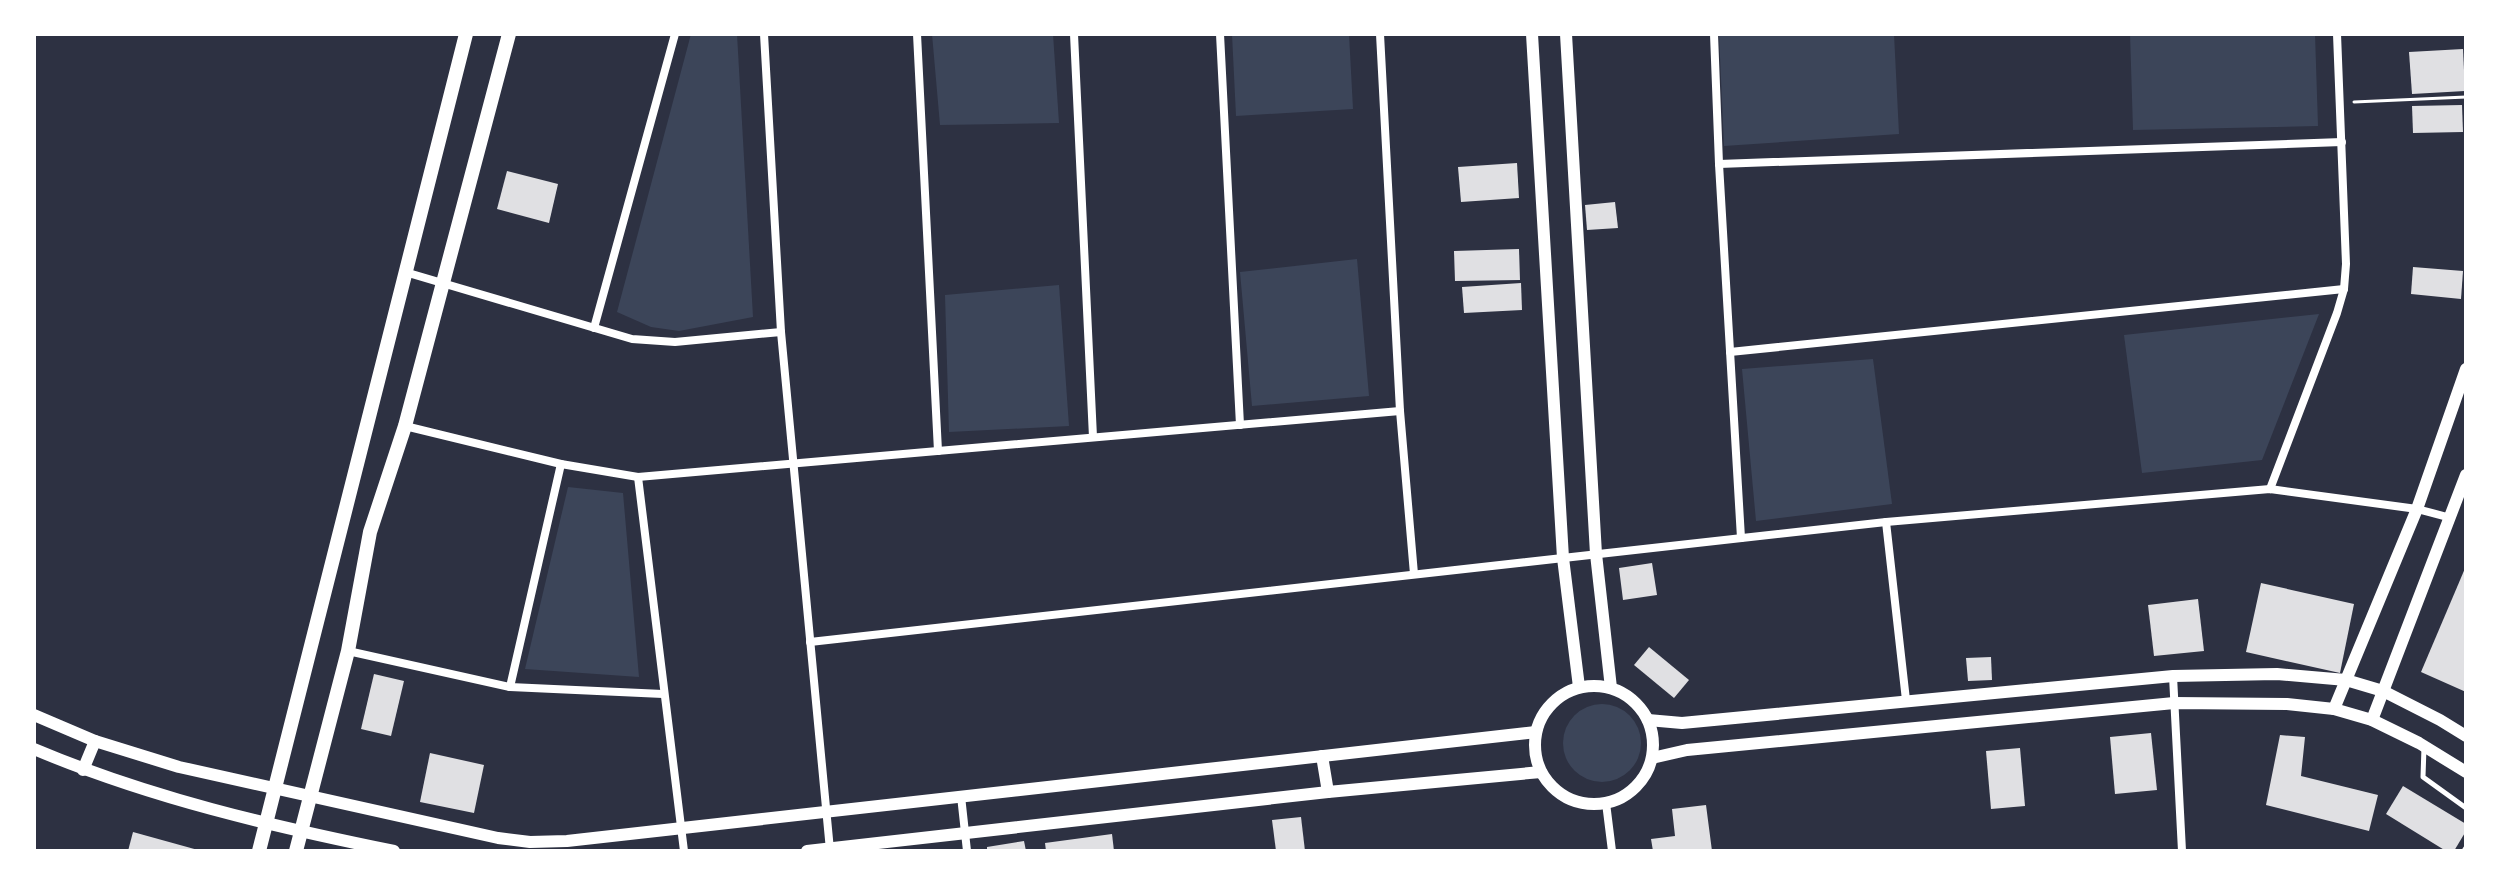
<svg xmlns="http://www.w3.org/2000/svg" width="2500" height="885" font-family="Quicksand,sans-serif">
<rect width="100%" height="100%" fill="#2d3142"/>
<!-- green -->
<g fill="#3c4559">
<polygon points="691,34 737,34 753,317 679,331 651,327 617,312"/>
<polygon points="932,34 1053,34 1059,123 940,125"/>
<polygon points="1232,34 1349,34 1353,109 1236,116"/>
<polygon points="1719,34 1894,34 1899,134 1724,146"/>
<polygon points="2130,34 2315,34 2318,126 2133,130"/>
<polygon points="1357,259 1369,396 1252,406 1240,272"/>
<polygon points="1059,285 1069,426 949,432 945,295"/>
<polygon points="2319,314 2262,460 2142,473 2124,335"/>
<polygon points="1873,359 1892,504 1756,521 1742,369"/>
<polygon points="568,487 623,493 639,677 525,669"/>
<circle cx="1602" cy="743" r="39"/>
</g>
<!-- building -->
<g fill="#e0e0e3">
<polygon points="2463,49 2465,91 2412,94 2409,52"/>
<polygon points="2462,105 2463,132 2413,133 2412,106"/>
<polygon points="1517,163 1519,198 1461,202 1458,167"/>
<polygon points="507,171 558,184 549,223 497,209"/>
<polygon points="1615,202 1618,228 1587,230 1585,205"/>
<polygon points="1519,249 1520,280 1455,281 1454,251"/>
<polygon points="2413,267 2463,271 2461,299 2411,294"/>
<polygon points="1521,283 1522,310 1464,313 1462,287"/>
<polygon points="1652,563 1657,595 1623,600 1619,568"/>
<polygon points="2466,566 2466,692 2421,672"/>
<polygon points="2261,583 2354,604 2340,673 2246,652"/>
<polygon points="2198,599 2204,651 2154,656 2148,605"/>
<polygon points="1649,647 1689,680 1674,698 1634,665"/>
<polygon points="1991,657 1992,680 1968,681 1966,658"/>
<polygon points="374,674 404,681 391,736 361,729"/>
<polygon points="2151,733 2157,790 2115,794 2110,737"/>
<polygon points="2280,735 2305,737 2301,776 2378,795 2369,831 2266,805"/>
<polygon points="2020,748 2025,806 1991,809 1986,751"/>
<polygon points="430,753 484,765 474,813 420,802"/>
<polygon points="2403,786 2466,824 2466,831 2454,851 2446,851 2386,814"/>
<polygon points="1706,805 1712,851 1653,851 1651,839 1675,836 1672,809"/>
<polygon points="1301,817 1305,851 1276,851 1272,820"/>
<polygon points="133,832 198,850 198,851 128,851"/>
<polygon points="1112,834 1114,851 1046,851 1045,843"/>
<polygon points="1024,841 1026,851 987,851 987,847"/>
</g>
<g fill="none" stroke-linecap="round" stroke-linejoin="round">
<!-- path -->
<polyline stroke="#fff" stroke-width="3" points="2354,102 2466,97"/>
<!-- service -->
<g stroke="#fff" stroke-width="5">
<polyline points="2424,747 2423,777 2466,808"/>
<polyline points="2464,851 2466,848"/>
</g>
<!-- minor -->
<g stroke="#fff" stroke-width="8">
<polyline points="764,34 781,332 830,850"/>
<polyline points="917,34 938,451"/>
<polyline points="1074,34 1093,437"/>
<polyline points="1220,34 1240,425"/>
<polyline points="1380,34 1400,411 1414,574"/>
<polyline points="1714,34 1719,164 1741,538"/>
<polyline points="1719,164 2342,142"/>
<polyline points="405,272 632,339 675,342 781,332"/>
<polyline points="594,328 675,34"/>
<polyline points="1730,352 2344,289"/>
<polyline points="405,426 561,464 638,477 1400,411"/>
<polyline points="638,477 684,851"/>
<polyline points="2270,489 2337,313 2344,289 2346,264 2337,34"/>
<polyline points="1886,522 1906,700"/>
<polyline points="810,642 1886,522 2270,489 2417,509 2451,518"/>
<polyline points="348,651 510,687 663,694"/>
<polyline points="2173,676 2182,851"/>
<polyline points="510,687 561,464"/>
<polyline points="961,796 967,851"/>
<polyline points="1606,803 1612,851"/>
</g>
<!-- tertiary -->
<g stroke="#fff" stroke-width="12">
<polyline points="1532,34 1563,558 1579,687"/>
<polyline points="1566,34 1596,554 1611,688"/>
<circle cx="1594" cy="745" r="59"/>
<polyline points="2334,709 2417,509 2466,369"/>
<polyline points="34,715 95,741 179,767 498,838 530,842 567,841 1536,732"/>
<polyline points="1648,720 1682,723 2173,676 2277,674 2346,680 2383,691 2440,720 2466,736"/>
<polyline points="2372,720 2466,475"/>
<path d="M34 749C150 798 271 826 394 851"/>
<polyline points="1322,756 1328,792"/>
<polyline points="1652,758 1687,750 2174,703 2287,704 2334,709 2372,720 2419,743 2466,772"/>
<polyline points="83,770 95,741"/>
<polyline points="807,851 1328,792 1541,772"/>
</g>
<!-- secondary -->
<g stroke="#fff" stroke-width="14">
<polyline points="259,851 466,34"/>
<polyline points="296,851 348,651 370,532 405,426 509,34"/>
</g>
</g>
<!-- border -->
<rect width="2500" height="885" fill="none" stroke="#ffffff" stroke-width="72"/>
</svg>
